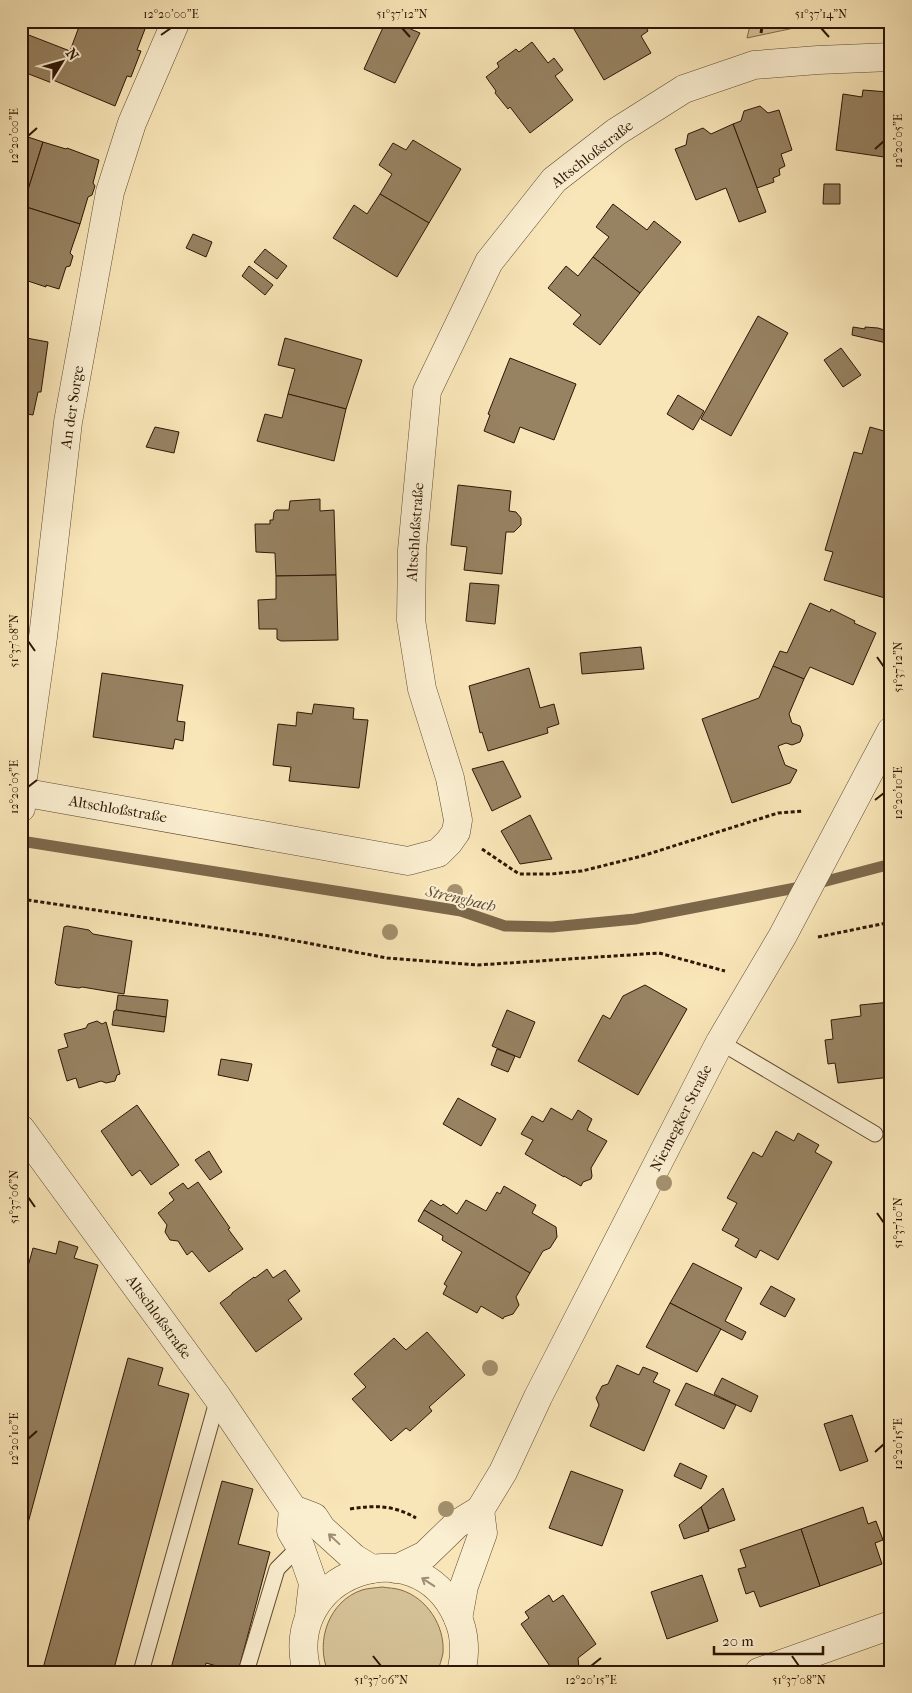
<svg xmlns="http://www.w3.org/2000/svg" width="912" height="1693" font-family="'IM FELL French Canon',serif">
<rect width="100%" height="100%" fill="#f9e6b8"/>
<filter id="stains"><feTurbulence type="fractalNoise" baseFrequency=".004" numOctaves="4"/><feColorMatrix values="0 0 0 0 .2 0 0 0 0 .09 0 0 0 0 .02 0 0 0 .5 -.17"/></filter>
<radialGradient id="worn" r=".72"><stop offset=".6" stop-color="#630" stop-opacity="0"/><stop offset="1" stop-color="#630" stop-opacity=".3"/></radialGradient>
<!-- green -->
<g fill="#d6c399" stroke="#816c4e">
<polygon points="751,21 827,21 747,38"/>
<path d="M382 1587C388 1588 395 1588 401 1590 427 1598 445 1626 443 1653 442 1659 439 1666 438 1672H328C315 1641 329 1601 362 1590 368 1588 376 1588 382 1587Z"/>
</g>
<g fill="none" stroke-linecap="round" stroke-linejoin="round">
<!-- stream -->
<polyline stroke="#7d684b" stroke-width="11" points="21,841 461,911 505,926 552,927 635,919 811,885 891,864"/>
</g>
<!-- building -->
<g fill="#978262" stroke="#2c1604">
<polygon points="74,21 148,21 137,50 141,51 131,77 127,76 115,106 53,80 52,83 21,71 21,32 70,51 80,24"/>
<polygon points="386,21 392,21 420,33 395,83 364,69"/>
<polygon points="575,21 643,21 648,31 641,36 651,53 604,80 571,24"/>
<polygon points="532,42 548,63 554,58 563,70 555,76 573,100 530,133 510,107 508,109 495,93 496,91 486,77 499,67 497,63 516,49 519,52"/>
<polygon points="863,90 888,92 887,99 891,100 891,158 836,150 843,94 862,97"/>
<polygon points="760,106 768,113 779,110 792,150 781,154 785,166 779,169 780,175 773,178 774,182 757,188 733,124 741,121 744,111"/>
<polygon points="733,124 766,212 739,222 726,188 696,200 675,149 686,145 688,134 703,128 711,134"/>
<polygon points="22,135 43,142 28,190 21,188"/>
<polygon points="413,140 461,169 429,223 380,194 392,174 379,165 393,143 406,150"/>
<polygon points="43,142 66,149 67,148 99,160 93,183 95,186 92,195 88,197 80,224 23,206"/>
<polygon points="824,184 840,184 840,204 823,204"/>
<polygon points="380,194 429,223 397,277 333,238 354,205 367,214"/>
<polygon points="613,204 647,230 654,221 681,242 640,293 593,257 609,237 596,227"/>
<polygon points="23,206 80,224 70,253 73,256 70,266 66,267 59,289 46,285 46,287 25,280 25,278 21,277 21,212"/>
<polygon points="193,234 212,242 206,257 186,248"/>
<polygon points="265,249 287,266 277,279 254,262"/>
<polygon points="593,257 640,293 600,345 573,324 581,315 548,288 566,266 578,276"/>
<polygon points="249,266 273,285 265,295 242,276"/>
<polygon points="758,316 788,333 731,436 701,419"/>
<polygon points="853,327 865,329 865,327 878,328 891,332 891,344 852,335"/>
<polygon points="21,337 48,342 41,392 38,392 33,415 21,413"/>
<polygon points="285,338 362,360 346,409 288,394 295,369 278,365"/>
<polygon points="841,348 861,375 843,387 824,360"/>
<polygon points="510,358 576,384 554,440 520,427 514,443 484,431 490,415 488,414"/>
<polygon points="288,394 346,409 334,461 257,441 265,414 282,418"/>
<polygon points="678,395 704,411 693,430 667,414"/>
<polygon points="155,427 179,432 174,453 146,447"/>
<polygon points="870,427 891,433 891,579 885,598 824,580 833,552 825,550 854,452 862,454"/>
<polygon points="458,485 511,491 509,511 516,512 521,518 521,525 514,532 506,532 502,574 464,570 467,547 451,545"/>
<polygon points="320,499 320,511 334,510 336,575 276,576 275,553 256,552 255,524 270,524 270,520 273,520 274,512 276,510 289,510 290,501"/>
<polygon points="336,575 338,640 281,641 277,639 277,629 259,629 258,600 276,599 276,576"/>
<polygon points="470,583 499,585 495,624 466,621"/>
<polygon points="810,603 830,612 831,609 855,621 854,623 876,633 853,685 810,667 804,679 773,666 780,651 787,653"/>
<polygon points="641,647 644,669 582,674 580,653"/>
<polygon points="773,666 804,679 789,714 792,723 800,726 803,735 800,742 792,745 786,743 778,746 785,765 797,770 790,783 732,803 702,719 759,698"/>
<polygon points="529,668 540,708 554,704 559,724 547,728 548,733 488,751 482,732 480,733 469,686"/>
<polygon points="102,673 183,685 177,721 185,722 183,741 175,739 173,749 93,737"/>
<polygon points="314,704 354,708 353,719 368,720 359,788 289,781 291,767 273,765 278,724 296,726 297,712 312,714"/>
<polygon points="503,761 521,797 492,811 472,769"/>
<polygon points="530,815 552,859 520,864 501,831"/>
<polygon points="67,926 89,930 93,934 132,941 124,994 82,987 79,988 57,985 55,983 64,927"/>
<polygon points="645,985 687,1009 638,1095 578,1061 603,1015 610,1019 623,996"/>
<polygon points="118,995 168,1000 166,1017 116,1010"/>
<polygon points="891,1002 891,1077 838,1083 835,1063 828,1064 825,1040 833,1039 831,1020 861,1016 860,1005"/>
<polygon points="116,1010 166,1017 164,1032 112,1025 114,1011"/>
<polygon points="507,1010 535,1022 520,1058 492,1046"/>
<polygon points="97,1021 102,1024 106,1022 120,1074 117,1075 115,1081 106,1083 101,1081 79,1088 76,1078 67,1081 58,1050 68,1047 64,1034 86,1028 88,1024"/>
<polygon points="497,1049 515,1056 508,1072 491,1065"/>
<polygon points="221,1059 252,1064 248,1081 218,1075"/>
<polygon points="458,1098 496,1119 481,1146 443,1124"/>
<polygon points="137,1105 179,1165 151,1185 140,1170 132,1176 101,1131"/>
<polygon points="551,1108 572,1120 578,1110 592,1119 587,1130 607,1141 591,1168 592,1176 591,1179 583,1182 581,1186 564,1176 564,1177 525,1154 533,1140 521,1134 532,1116 543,1122"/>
<polygon points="776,1131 794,1141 798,1133 819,1145 815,1152 832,1162 778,1260 760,1250 756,1258 735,1246 739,1239 722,1230 737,1203 727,1198 753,1152 762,1157"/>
<polygon points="209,1151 222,1172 210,1180 195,1160"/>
<polygon points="198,1182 230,1228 228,1229 243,1249 209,1272 192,1251 187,1255 178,1241 170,1240 165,1232 167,1225 158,1213 174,1200 169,1193 183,1183 188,1189"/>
<polygon points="504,1186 536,1205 532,1213 556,1227 557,1237 550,1248 543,1251 530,1273 424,1210 431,1200 441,1206 443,1204 457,1214 466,1200 486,1211 497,1192 500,1194"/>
<polygon points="424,1210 530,1273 516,1297 519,1305 513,1314 504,1317 503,1319 481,1306 477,1313 443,1294 447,1286 444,1284 462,1252 442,1240 443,1236 418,1221"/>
<polygon points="59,1241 78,1247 74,1258 98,1265 21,1549 21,1292 33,1248 56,1254"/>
<polygon points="693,1263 742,1288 725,1321 746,1332 742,1340 670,1303"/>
<polygon points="267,1269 273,1278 285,1270 300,1291 288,1300 302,1319 256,1352 220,1303 232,1294 232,1293 254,1277 255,1278"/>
<polygon points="771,1286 795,1299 785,1317 760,1304"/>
<polygon points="670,1303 721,1329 697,1372 646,1347"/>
<polygon points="427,1332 465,1375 429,1407 432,1411 410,1431 406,1428 391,1441 352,1399 366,1387 354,1374 394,1338 406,1350"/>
<polygon points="128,1358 163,1368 158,1385 189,1394 113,1672 42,1672"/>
<polygon points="617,1365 639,1375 643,1367 658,1373 653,1382 670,1390 644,1451 590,1426 599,1405 596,1398 602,1386 608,1384"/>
<polygon points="722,1378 758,1396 751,1412 714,1394"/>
<polygon points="686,1383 736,1405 724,1429 675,1405"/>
<polygon points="852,1415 868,1461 840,1471 824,1424"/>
<polygon points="680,1463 707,1476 701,1489 674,1476"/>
<polygon points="571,1471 623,1490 602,1546 549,1528"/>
<polygon points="222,1481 253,1489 238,1544 270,1552 238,1672 206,1663 204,1672 170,1672"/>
<polygon points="723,1488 735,1520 709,1529 701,1507"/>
<polygon points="701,1507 709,1531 684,1539 679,1525"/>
<polygon points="863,1507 868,1524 876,1521 883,1540 875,1543 882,1564 820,1586 801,1529"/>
<polygon points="801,1529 820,1586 760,1607 754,1591 746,1594 738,1569 746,1567 740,1550"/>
<polygon points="702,1575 718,1621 667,1639 651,1592"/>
<polygon points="549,1595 553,1602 563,1595 596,1644 578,1658 579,1668 577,1672 554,1672 521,1624 529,1618 525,1612"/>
</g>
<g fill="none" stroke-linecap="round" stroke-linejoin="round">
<!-- service casing -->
<g stroke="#5f4a31" stroke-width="17">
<g id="service">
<polyline points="720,1042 875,1134"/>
<polyline points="141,1672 218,1398"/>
<polyline points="246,1672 277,1569 300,1546"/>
</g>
</g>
<!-- minor casing -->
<g stroke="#5f4a31" stroke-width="29">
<g id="minor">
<polyline points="21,792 408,861 438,853 449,842 456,832 458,820 450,778 422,689 411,620 412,550 427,391 489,262 554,180 616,132 684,89 754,65 818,60 891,57"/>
<polyline points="21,808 21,792 43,637 68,422 110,192 132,123 176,21"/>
<polyline points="21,1129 218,1398 293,1509 314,1517 322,1529 354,1558 372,1569"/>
<polyline points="293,1509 291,1531 300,1546 313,1583 309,1617"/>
<polyline points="396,1569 425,1555 457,1524 480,1510 503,1472 538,1397 720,1042 782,937 891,731"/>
<polyline points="458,1619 464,1586 483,1533 480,1510"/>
<path d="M307 1672C280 1574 416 1525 457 1616 465 1633 466 1654 461 1672"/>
<polyline points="759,1672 891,1625"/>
</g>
</g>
<!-- path -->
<g stroke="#2c1604" stroke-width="3" stroke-dasharray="4 2.5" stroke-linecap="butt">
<polyline points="761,33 763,21"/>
<polyline points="482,849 519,874 551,874 582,871 642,856 778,813 803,811"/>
<polyline points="21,899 270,936 387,958 478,965 659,953 725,971"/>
<polyline points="818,937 891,922"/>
<path d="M350 1509C374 1505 394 1505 416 1518"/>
</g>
<!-- service -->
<use href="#service" stroke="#fbefd1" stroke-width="15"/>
<!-- minor -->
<use href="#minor" stroke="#fbefd1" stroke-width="28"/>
</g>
<!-- trees -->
<g fill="#a4906e">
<circle cx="455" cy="892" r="8"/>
<circle cx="390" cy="932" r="8"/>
<circle cx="664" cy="1183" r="8"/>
<circle cx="490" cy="1368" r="8"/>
<circle cx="446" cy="1509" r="8"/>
</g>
<!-- one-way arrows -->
<defs><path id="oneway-shaft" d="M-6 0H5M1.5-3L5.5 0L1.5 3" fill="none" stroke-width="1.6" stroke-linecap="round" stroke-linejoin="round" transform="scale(1.25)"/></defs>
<g stroke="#9e8d75">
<use href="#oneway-shaft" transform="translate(334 1539) rotate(-137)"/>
<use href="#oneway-shaft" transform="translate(428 1582) rotate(-147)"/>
</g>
<!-- ticks -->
<path fill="none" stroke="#2c1604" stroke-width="2" d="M402 28 410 37M821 28 829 37M161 35 171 28M28 136 37 128M875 149 884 141M28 641 35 651M877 657 884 667M28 787 37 780M875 800 884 793M28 1197 35 1207M877 1213 884 1223M28 1439 37 1431M875 1452 884 1444M373 1656 381 1666M792 1656 799 1666M591 1666 601 1658"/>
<g text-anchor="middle" stroke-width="4" stroke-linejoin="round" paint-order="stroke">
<!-- street labels -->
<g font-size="15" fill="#2c1604" stroke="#fbefd1">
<text transform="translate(592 154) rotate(-38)" y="5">Altschloßstraße</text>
<text transform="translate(72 407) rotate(-81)" y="5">An der Sorge</text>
<text transform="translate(415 532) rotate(-86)" y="5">Altschloßstraße</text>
<text transform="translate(118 809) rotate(10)" y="5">Altschloßstraße</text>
<text transform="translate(681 1118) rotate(-63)" y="5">Niemegker Straße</text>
<text transform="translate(159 1317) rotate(54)" y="5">Altschloßstraße</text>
</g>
<!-- water labels -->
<g font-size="16" font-style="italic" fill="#624d34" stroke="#fbefd1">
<text transform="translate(461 898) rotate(13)" y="6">Strengbach</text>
</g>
</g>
<!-- margin -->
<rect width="912" height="1693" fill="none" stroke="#f9e6b8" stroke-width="55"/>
<!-- north arrow -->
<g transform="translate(62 62) rotate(53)" stroke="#fbefd1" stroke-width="4" paint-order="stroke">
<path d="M0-4L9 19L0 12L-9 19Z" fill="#2c1604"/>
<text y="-8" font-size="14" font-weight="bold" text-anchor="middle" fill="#2c1604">N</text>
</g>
<!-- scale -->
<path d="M714 1646v8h109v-8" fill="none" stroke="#2c1604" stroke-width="2.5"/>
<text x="722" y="1646" font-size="15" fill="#2c1604" stroke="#fbefd1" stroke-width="4" paint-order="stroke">20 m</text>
<rect x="28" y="28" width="856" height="1638" fill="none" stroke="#2c1604" stroke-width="2"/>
<g font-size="12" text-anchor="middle" fill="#2c1604">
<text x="171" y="18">12°20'00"E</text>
<text x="402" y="18">51°37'12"N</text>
<text x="821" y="18">51°37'14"N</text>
<text transform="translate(14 136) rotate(-90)" y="4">12°20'00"E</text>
<text transform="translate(898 141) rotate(-90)" y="4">12°20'05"E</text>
<text transform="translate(14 641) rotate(-90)" y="4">51°37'08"N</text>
<text transform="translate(898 667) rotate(-90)" y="4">51°37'12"N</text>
<text transform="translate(14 787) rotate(-90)" y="4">12°20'05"E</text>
<text transform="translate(898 793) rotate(-90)" y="4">12°20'10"E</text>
<text transform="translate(14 1197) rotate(-90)" y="4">51°37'06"N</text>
<text transform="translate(898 1223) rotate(-90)" y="4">51°37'10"N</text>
<text transform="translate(14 1439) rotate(-90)" y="4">12°20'10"E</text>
<text transform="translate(898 1444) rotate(-90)" y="4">12°20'15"E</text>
<text x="381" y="1684">51°37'06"N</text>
<text x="591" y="1684">12°20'15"E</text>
<text x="799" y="1684">51°37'08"N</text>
</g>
<rect width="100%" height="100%" filter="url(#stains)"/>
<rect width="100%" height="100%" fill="url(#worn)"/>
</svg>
